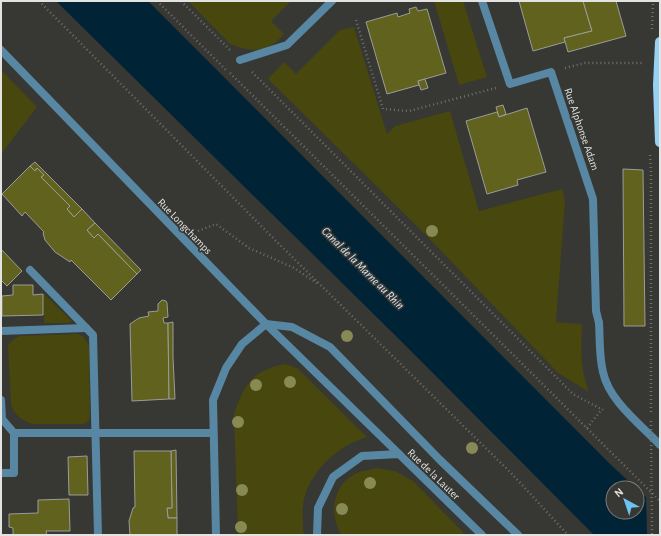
<svg xmlns="http://www.w3.org/2000/svg" width="661" height="536" font-family="'Alegreya Sans',sans-serif">
	<style>
		.green { fill: #47470e }
		.water { fill: #002335 }
		.pier { fill: #373734 }
		.building { fill: #61621e; stroke: #9c9c99 }
		.lines { fill: none; stroke-linecap: round; stroke-linejoin: round }
		.path { stroke: #6f6f6c; stroke-width: 2.5; stroke-dasharray: 1 3; stroke-linecap: butt }
		.service { stroke: #5787a2; stroke-width: 8 }
		.minor { stroke: #5787a2; stroke-width: 8 }
		.primary { stroke: #97d1f3; stroke-width: 10 }
		.path-bridge { stroke: #6f6f6c; stroke-width: 2.5; stroke-dasharray: 1 3; stroke-linecap: butt }
		.tree { fill: #888a54 }
		.labels { text-anchor: middle; stroke-width: 3.5; stroke-linejoin: round; paint-order: stroke }
		.street-label { font-size: 11px; fill: #e3e3e1; stroke: #373734 }
		.water-label { font-size: 12px; font-style: italic; fill: #d5e7f1; stroke: #373734 }
	</style>
	<rect width="100%" height="100%" fill="#373734"/>
	<g class="green">
		<path d="M188,1H291L271,21L284,34C280,38 277,43 272,45C259,53 242,50 229,43Z"/>
		<polygon points="434,1 463,1 487,77 459,85"/>
		<path d="M354,27L387,134L395,126L450,111L479,211L562,189L565,201L556,322L582,324C581,347 580,370 589,392L558,373L422,231L268,79L284,62L296,74L340,30Z"/>
		<polygon points="1,70 37,107 1,154"/>
		<polygon points="43,294 45,295 72,321 68,323 44,323"/>
		<path d="M77,334C84,336 86,339 89,346L90,418L88,421L83,424H32C21,420 15,415 11,405L8,346C11,341 14,338 20,336Z"/>
		<path d="M285,364L297,368L367,437C338,445 305,475 303,507C302,511 303,515 303,519C303,525 303,530 304,535H285L283,533L281,535H238L234,414C244,384 253,370 285,364Z"/>
		<path d="M377,468L395,471L413,481L463,532V535H341C329,513 332,486 355,474C361,470 370,470 377,468Z"/>
	</g>
	<polygon class="water" points="56,1 148,1 611,465 636,488 613,488 613,512 637,512 637,489 651,502 657,535 594,535 405,345"/>
	<polygon class="pier" points="646,495 653,501 659,535 647,535"/>
	<g class="building">
		<polygon points="519,1 583,1 592,31 564,38 565,42 533,51"/>
		<polygon points="583,1 616,1 626,36 568,52 564,38 592,31"/>
		<polygon points="416,7 418,11 427,9 446,73 418,81 419,85 387,94 366,22 397,13 398,17 410,13 409,9"/>
		<polygon points="425,79 428,88 421,90 418,81"/>
		<polygon points="503,105 506,114 499,117 496,107"/>
		<polygon points="527,108 546,172 517,180 518,185 487,194 466,121 497,112 499,117"/>
		<polygon points="35,162 82,209 74,217 67,209 70,206 41,177 44,175 37,168 35,171 30,166"/>
		<polygon points="30,166 35,171 37,168 44,175 41,177 70,206 67,209 74,217 82,209 95,223 87,230 94,238 98,234 137,274 111,300 71,260 70,262 55,252 45,240 43,233 44,232 25,212 22,216 2,194"/>
		<polygon points="623,169 643,170 645,326 624,326"/>
		<polygon points="95,223 141,270 137,274 98,234 94,238 87,230"/>
		<polygon points="1,249 22,271 7,286 1,280"/>
		<polygon points="13,285 33,285 33,295 43,294 43,315 2,316 2,296 13,295"/>
		<polygon points="162,300 166,301 167,303 168,317 163,318 164,323 168,323 169,399 132,401 130,324 139,318 149,316 148,312 158,311 158,304"/>
		<polygon points="173,322 173,357 175,399 169,399 168,323"/>
		<polygon points="176,450 177,518 168,518 167,508 172,508 171,451"/>
		<polygon points="134,451 171,451 172,508 167,508 168,518 177,518 177,535 130,535 129,521 133,508 135,507"/>
		<polygon points="87,456 88,495 69,495 68,457"/>
		<polygon points="69,499 70,531 46,531 47,535 13,535 13,528 9,527 9,514 38,513 38,500"/>
	</g>
	<g class="lines">
		<g class="path">
			<polyline points="39,1 278,243 512,474 568,535"/>
			<polyline points="157,1 226,70"/>
			<polyline points="181,1 230,50"/>
			<polyline points="356,20 383,109 409,111 496,88"/>
			<polyline points="652,29 653,1"/>
			<polyline points="565,68 585,63 643,63"/>
			<polyline points="252,72 573,394 603,410"/>
			<polyline points="230,73 660,501"/>
			<polyline points="650,155 651,171 651,414"/>
			<polyline points="198,231 216,224 249,248 294,268 317,283"/>
			<polyline points="587,428 602,409"/>
		</g>
		<g class="service">
			<polyline points="30,270 93,335 98,535"/>
			<path d="M599,323C600,339 599,356 603,372C609,401 640,424 660,445"/>
			<polyline points="1,331 86,328"/>
			<polyline points="1,473 14,473 14,433"/>
		</g>
		<g class="minor">
			<polyline points="482,1 510,84 551,72 593,199 596,311 599,323"/>
			<polyline points="1,50 266,324 399,454"/>
			<polyline points="240,60 287,45 332,1"/>
			<polyline points="266,324 292,327 330,347 440,460 518,535"/>
			<polyline points="1,400 2,419 14,433 213,433"/>
			<polyline points="216,535 213,400 226,368 242,344 266,324"/>
			<polyline points="317,535 318,508 333,477 362,456 399,454 482,535"/>
		</g>
		<polyline class="primary" points="660,42 658,85 660,142"/>
		<polyline class="path-bridge" points="651,421 652,535"/>
	</g>
	<g class="tree">
		<circle cx="432" cy="231" r="6"/>
		<circle cx="347" cy="336" r="6"/>
		<circle cx="290" cy="382" r="6"/>
		<circle cx="256" cy="385" r="6"/>
		<circle cx="238" cy="422" r="6"/>
		<circle cx="472" cy="448" r="6"/>
		<circle cx="370" cy="483" r="6"/>
		<circle cx="242" cy="490" r="6"/>
		<circle cx="342" cy="509" r="6"/>
		<circle cx="241" cy="527" r="6"/>
	</g>
	<g class="labels">
		<g class="street-label">
			<text transform="translate(582 129) rotate(71)" y="4">Rue Alphonse Adam</text>
			<text transform="translate(185 226) rotate(46)" y="4">Rue Longchamps</text>
			<text transform="translate(434 474) rotate(44)" y="4">Rue de la Lauter</text>
		</g>
		<g class="water-label">
			<text transform="translate(363 268) rotate(45)" y="4">Canal de la Marne au Rhin</text>
		</g>
	</g>
	<rect width="661" height="536" fill="none" stroke="#e3e3e1" stroke-width="4"/>
	<g transform="translate(625 500) rotate(320)"><circle r="19" fill="#373734" stroke="#7c7c79"/>
	<path d="M0-3L7 15L0 10L-7 15Z" fill="#6cc3f2"/>
	<text y="-6" font-size="11" font-weight="bold" text-anchor="middle" fill="#e3e3e1">N</text>
	</g>
</svg>
